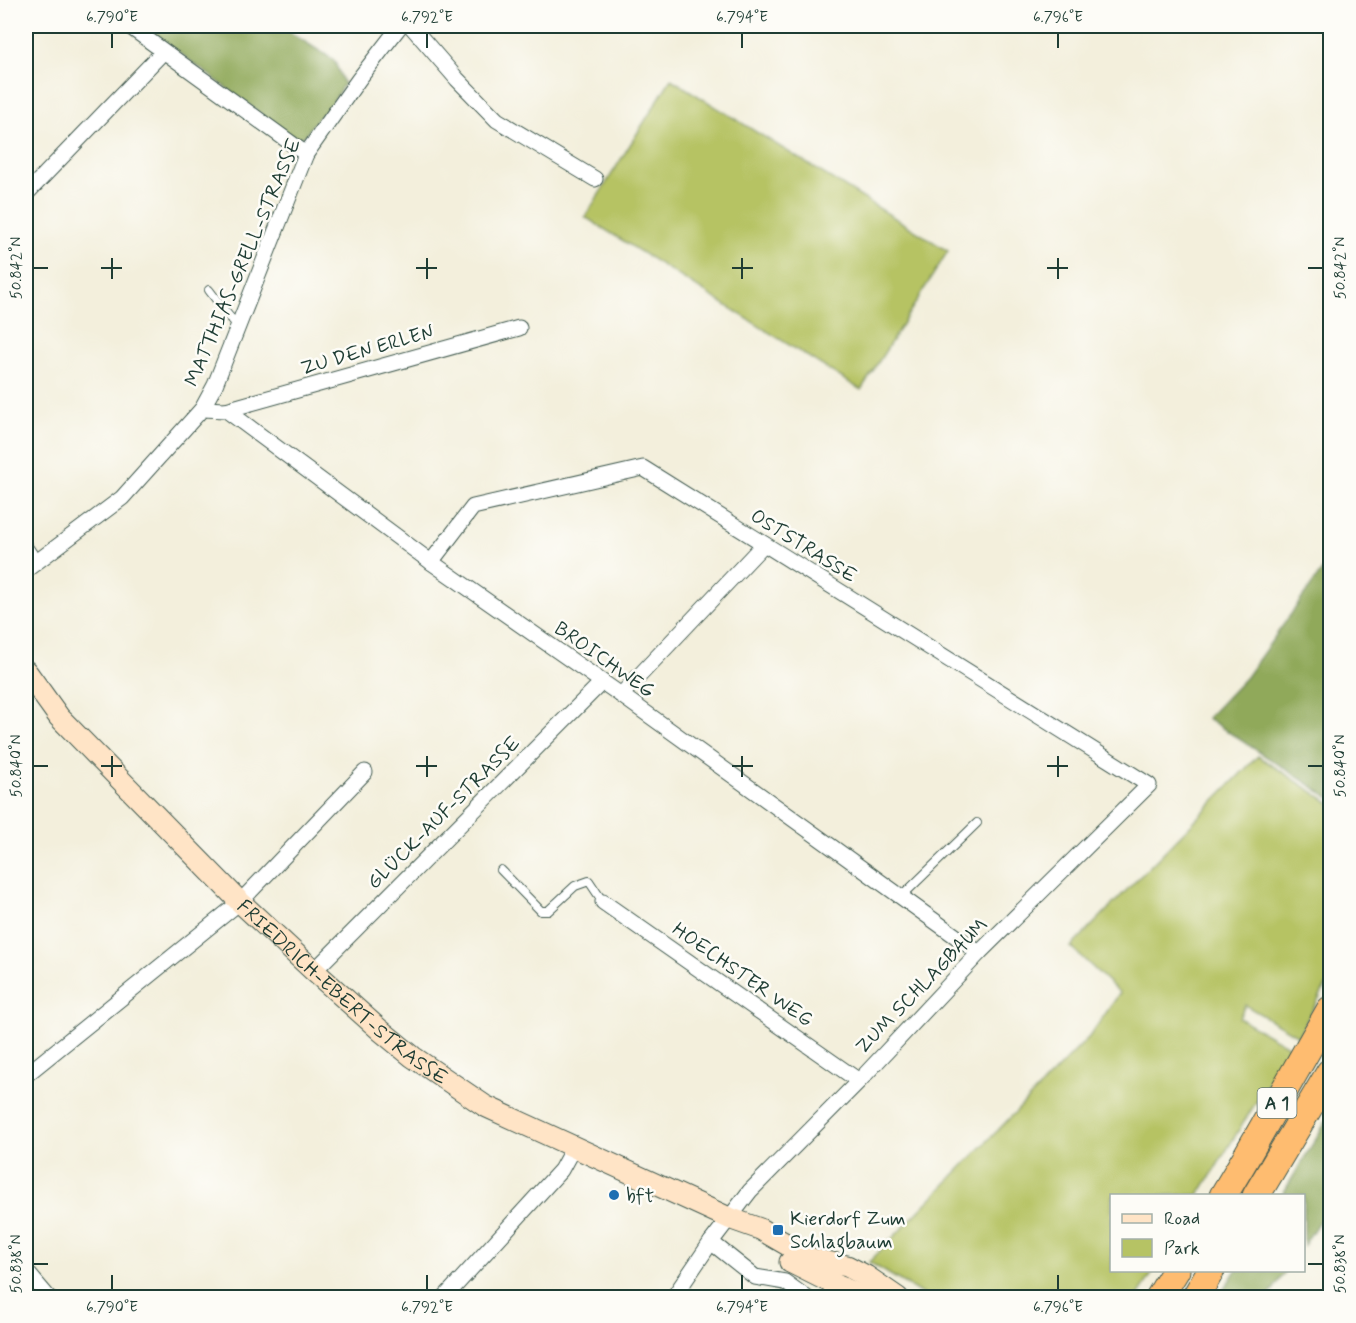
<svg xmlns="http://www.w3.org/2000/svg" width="1356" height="1323" font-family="Mynerve,sans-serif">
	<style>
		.green { fill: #b6c364; stroke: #6a804c; stroke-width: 1.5 }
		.forest { fill: #90a95a; stroke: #587347; stroke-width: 1.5 }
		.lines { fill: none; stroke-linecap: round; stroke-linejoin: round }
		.lane-casing { stroke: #3f584d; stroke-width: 10 }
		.street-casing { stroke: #3f584d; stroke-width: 17 }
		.secondary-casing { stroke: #3f584d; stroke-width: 23 }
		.highway-casing { stroke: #3f584d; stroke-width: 29 }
		.lane { stroke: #fff; stroke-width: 8 }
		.street { stroke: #fff; stroke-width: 15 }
		.secondary { stroke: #ffe4c6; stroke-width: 21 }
		.highway { stroke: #febc70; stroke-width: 27 }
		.ticks { fill: none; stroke: #1f3d34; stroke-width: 2 }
		.poi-dot { fill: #1f6fb2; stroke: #fdfcf7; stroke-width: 2 }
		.labels { text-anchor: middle; stroke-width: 5; stroke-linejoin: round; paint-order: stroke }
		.shield { fill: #fdfcf7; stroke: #62766e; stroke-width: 1.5 }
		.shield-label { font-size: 18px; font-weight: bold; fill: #1f3d34 }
		.street-label { font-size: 20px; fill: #1f3d34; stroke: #fdfcf7 }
		.poi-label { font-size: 20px; fill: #1f3d34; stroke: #fdfcf7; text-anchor: start }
		.neatline { fill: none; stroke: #1f3d34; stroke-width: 2 }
		.ticks-label { font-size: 15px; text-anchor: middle; fill: #1f3d34 }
	</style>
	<rect width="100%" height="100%" fill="#fdfcf7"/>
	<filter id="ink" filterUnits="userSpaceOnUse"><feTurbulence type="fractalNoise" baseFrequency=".0167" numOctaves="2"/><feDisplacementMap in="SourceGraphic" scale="12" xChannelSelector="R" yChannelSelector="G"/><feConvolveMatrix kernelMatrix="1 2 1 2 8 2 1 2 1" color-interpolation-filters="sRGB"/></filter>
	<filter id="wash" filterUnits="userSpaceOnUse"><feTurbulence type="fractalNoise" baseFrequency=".008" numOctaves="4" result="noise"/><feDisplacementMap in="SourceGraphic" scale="24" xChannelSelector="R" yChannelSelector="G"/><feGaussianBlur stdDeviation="1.35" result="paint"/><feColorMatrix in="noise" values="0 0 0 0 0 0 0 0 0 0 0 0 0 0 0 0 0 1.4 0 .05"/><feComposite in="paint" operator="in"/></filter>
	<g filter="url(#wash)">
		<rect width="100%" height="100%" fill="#f3efdc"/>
		<g class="green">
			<polygon points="671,79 948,251 861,390 585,217"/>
			<polygon points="1258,756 1330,803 1330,978 1298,1036 1245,1005 1239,1018 1290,1047 1199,1195 1112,1196 1112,1270 1154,1271 1137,1297 927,1297 869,1262 1089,1037 1120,993 1071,947"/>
		</g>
		<g class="forest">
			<polygon points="144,26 280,26 334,60 344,84 331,105 312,125 306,135 298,139 293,138"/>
			<polygon points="1330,554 1330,798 1207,718 1246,677 1326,565"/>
			<polygon points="1330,1115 1330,1204 1304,1245 1304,1196 1282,1195"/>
			<polygon points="1236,1270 1286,1270 1286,1271 1268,1297 1219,1297"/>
		</g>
	</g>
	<g filter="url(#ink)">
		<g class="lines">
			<defs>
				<g id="lane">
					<polyline points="209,290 228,315 238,326"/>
					<polyline points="26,543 38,561"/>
					<polyline points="501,870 541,911 548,911 575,886 589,881 603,902"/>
					<polyline points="901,897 977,823"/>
				</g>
				<g id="street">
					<polyline points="129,26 306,154"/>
					<polyline points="411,26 457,79 497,120 595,179"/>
					<polyline points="26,194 163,52"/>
					<polyline points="202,409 226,410 431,562 621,695 979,953"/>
					<polyline points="226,410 519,328"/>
					<polyline points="431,562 473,507 643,468 1149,785 979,953 859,1081 750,1191 711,1242 673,1298"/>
					<polyline points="26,570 122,498 202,409 215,385 306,154 359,79 400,26"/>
					<polyline points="621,695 764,544"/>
					<polyline points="603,902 859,1081"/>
					<polyline points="314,971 602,682"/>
					<polyline points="26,1075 240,902 365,772"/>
					<polyline points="711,1242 755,1277 785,1282 807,1298"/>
					<polyline points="26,1271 49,1298"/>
					<polyline points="444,1298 561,1170 573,1148"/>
				</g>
				<g id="secondary">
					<path id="s1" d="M26,671L59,717L240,902L314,971L380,1030L413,1057L485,1106L729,1218L760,1229L812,1259L847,1266L866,1276L898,1298"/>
					<polyline points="790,1262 838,1286 867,1298"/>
				</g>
				<g id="highway">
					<polyline points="1223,1196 1245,1159 1330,1010"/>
					<polyline points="1256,1196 1330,1072"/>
					<polyline points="1159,1298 1176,1270"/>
					<polyline points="1195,1298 1211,1270"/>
				</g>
			</defs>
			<use href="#lane" class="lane-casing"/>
			<use href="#street" class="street-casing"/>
			<use href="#secondary" class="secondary-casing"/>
			<use href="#highway" class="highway-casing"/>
			<use href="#lane" class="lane"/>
			<use href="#street" class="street"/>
			<use href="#secondary" class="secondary"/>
			<use href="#highway" class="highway"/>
		</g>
	</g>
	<path class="ticks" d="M112,33V48M427,33V48M742,33V48M1058,33V48M112,258V279M427,258V279M742,258V279M1058,258V279M33,268H48M101,268H122M416,268H437M732,268H753M1047,268H1068M1308,268H1323M112,756V777M427,756V777M742,756V777M1058,756V777M33,766H48M101,766H122M416,766H437M732,766H753M1047,766H1068M1308,766H1323M33,1264H48M1308,1264H1323M112,1275V1290M427,1275V1290M742,1275V1290M1058,1275V1290"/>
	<g class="poi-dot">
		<circle cx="614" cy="1195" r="6"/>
		<rect x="772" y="1224" width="12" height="12" rx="3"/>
	</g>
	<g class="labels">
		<rect class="shield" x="1257.5" y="1088" width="39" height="30" rx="4.5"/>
		<g class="shield-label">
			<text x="1277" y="1109">A 1</text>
		</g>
		<g class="street-label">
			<text transform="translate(242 262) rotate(-67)" y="7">MATTHIAS-GRELL-STRASSE</text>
			<text transform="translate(367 349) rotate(-16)" y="7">ZU DEN ERLEN</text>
			<text transform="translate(804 545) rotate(32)" y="7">OSTSTRASSE</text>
			<text transform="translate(605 659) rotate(35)" y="7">BROICHWEG</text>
			<text transform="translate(443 812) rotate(-45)" y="7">GLÜCK-AUF-STRASSE</text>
			<text transform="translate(743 974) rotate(35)" y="7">HOECHSTER WEG</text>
			<text transform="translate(921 985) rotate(-46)" y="7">ZUM SCHLAGBAUM</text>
			<text dy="7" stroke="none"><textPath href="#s1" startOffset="452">FRIEDRICH-EBERT-STRASSE</textPath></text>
		</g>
		<g class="poi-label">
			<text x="626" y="1202">bft</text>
			<text x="790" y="1225">Kierdorf Zum<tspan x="790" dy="23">Schlagbaum</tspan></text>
		</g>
	</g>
	<rect width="1356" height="1323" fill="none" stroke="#fdfcf7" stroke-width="66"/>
	<rect x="1110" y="1194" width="195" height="78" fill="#fdfcf7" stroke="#a4b0a9" stroke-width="1.5"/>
	<rect x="1122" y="1214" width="30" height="9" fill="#ffe4c6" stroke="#a4b0a9" stroke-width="1.5"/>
	<text x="1164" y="1224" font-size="18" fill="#1f3d34">Road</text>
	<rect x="1122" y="1239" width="30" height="18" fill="#b6c364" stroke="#a4b0a9" stroke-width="1.5"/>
	<text x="1164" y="1254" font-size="18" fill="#1f3d34">Park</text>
	<rect x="33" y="33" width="1290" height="1257" class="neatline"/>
	<g class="ticks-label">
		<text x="112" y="22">6.790°E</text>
		<text x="427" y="22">6.792°E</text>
		<text x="742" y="22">6.794°E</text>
		<text x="1058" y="22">6.796°E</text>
		<text transform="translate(16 268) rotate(-90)" y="5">50.842°N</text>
		<text transform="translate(1340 268) rotate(-90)" y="5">50.842°N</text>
		<text transform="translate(16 766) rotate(-90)" y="5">50.840°N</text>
		<text transform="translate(1340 766) rotate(-90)" y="5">50.840°N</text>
		<text transform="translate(16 1264) rotate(-90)" y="5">50.838°N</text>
		<text transform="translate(1340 1264) rotate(-90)" y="5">50.838°N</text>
		<text x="112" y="1312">6.790°E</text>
		<text x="427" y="1312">6.792°E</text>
		<text x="742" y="1312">6.794°E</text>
		<text x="1058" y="1312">6.796°E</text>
	</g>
</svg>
